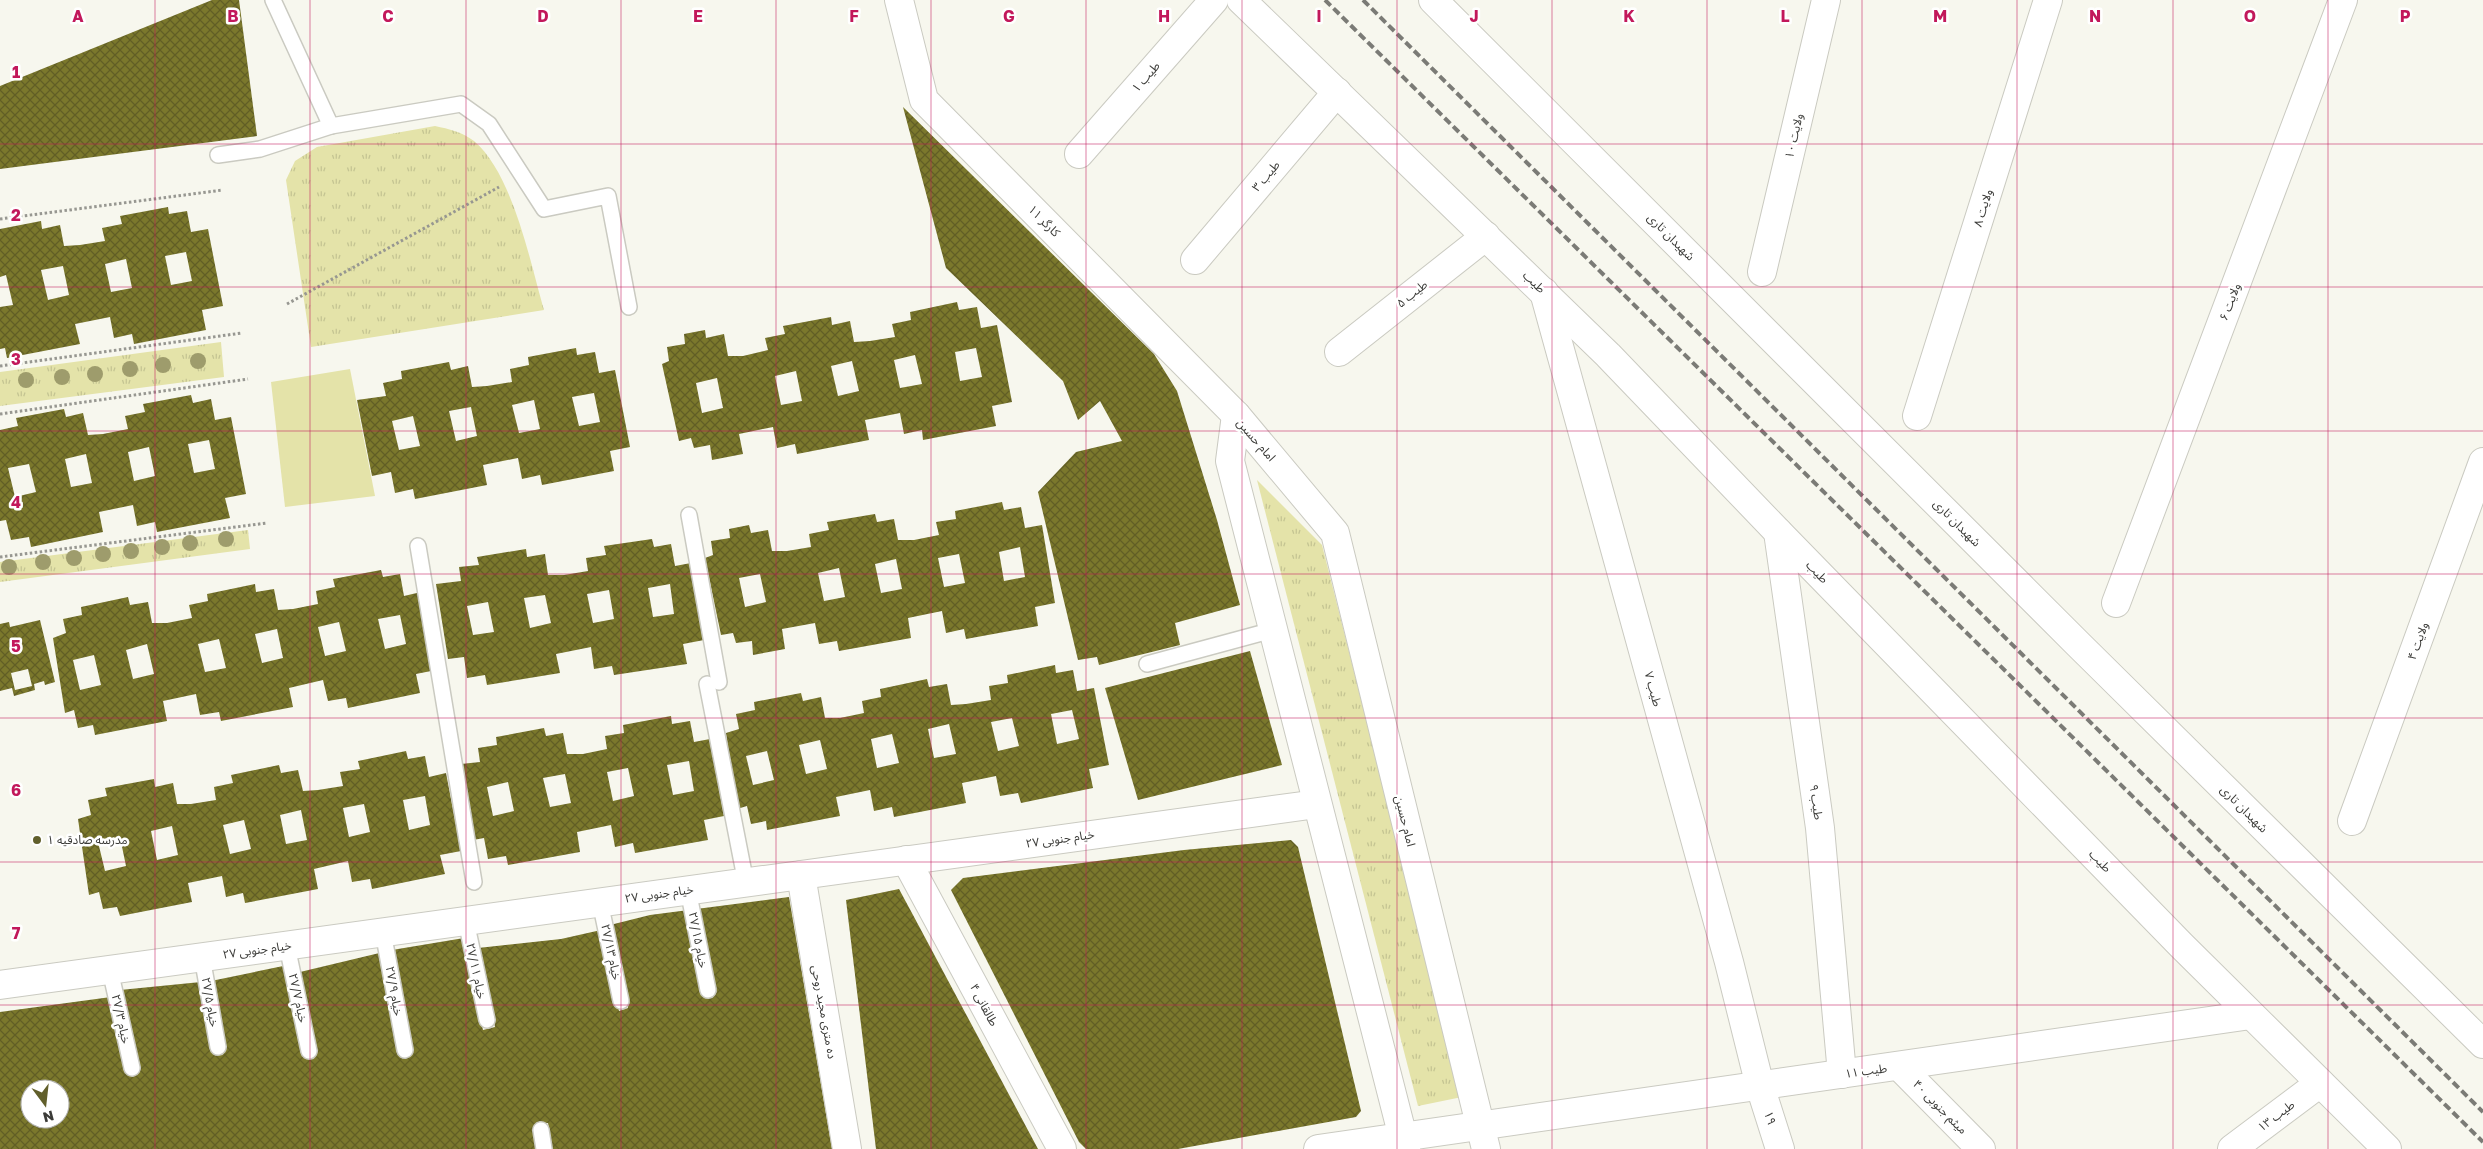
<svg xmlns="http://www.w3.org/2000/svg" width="2483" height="1149" font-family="'Golos Text','Noto Sans Arabic',sans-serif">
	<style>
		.grass { fill: url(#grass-tufts) }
		.garden { fill: #e4e3a9 }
		.building { fill: url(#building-cross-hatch); fill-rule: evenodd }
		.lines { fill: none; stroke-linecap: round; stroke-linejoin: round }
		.service-casing { stroke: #cacac1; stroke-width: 18 }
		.minor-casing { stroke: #cacac1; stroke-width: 30 }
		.tertiary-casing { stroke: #cacac1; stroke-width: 30 }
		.path { stroke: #979791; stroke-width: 3; stroke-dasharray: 2.5 2.5; stroke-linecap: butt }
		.service { stroke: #fff; stroke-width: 15 }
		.minor { stroke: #fff; stroke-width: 28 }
		.tertiary { stroke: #fff; stroke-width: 28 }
		.rail { stroke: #7b7b76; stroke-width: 4; stroke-dasharray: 8 4; stroke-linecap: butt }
		.tree { fill: #9e9c6c }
		.grid { fill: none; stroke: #c2185b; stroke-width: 1; stroke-opacity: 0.55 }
		.poi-dot { fill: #615f2b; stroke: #fff; stroke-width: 2 }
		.labels { text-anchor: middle; stroke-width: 5; stroke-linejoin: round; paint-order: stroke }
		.street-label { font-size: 12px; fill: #3b3b38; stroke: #fff }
		.poi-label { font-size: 12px; fill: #3b3b38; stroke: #fff; text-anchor: start }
		.grid-label { font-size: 16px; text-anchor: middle; font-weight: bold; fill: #c2185b; stroke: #fff; stroke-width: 5; stroke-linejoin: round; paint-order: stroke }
	</style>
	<defs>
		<pattern id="grass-tufts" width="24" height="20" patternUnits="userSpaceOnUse" patternTransform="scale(1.25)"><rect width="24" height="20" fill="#e4e3a9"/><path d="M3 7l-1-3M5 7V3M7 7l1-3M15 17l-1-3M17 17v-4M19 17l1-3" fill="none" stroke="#c4c492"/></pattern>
		<pattern id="building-cross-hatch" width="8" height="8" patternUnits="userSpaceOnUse" patternTransform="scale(1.25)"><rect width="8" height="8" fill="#7b782c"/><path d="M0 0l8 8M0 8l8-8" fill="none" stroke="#615e25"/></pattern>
	</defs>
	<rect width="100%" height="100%" fill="#f7f7ee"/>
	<g class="grass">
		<path d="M435,126C449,129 462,132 474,141C513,174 530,262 544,310L311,347L286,180L295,161L317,147Z"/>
		<polygon points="221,342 224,377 0,406 0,372"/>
		<polygon points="1257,480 1322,545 1462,1097 1418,1106"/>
		<polygon points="248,530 250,549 0,582 0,562"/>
	</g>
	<polygon class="garden" points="350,369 375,496 285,507 271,382"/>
	<g class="building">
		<polygon points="212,0 239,0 257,136 0,169 0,86"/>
		<polygon points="903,107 1154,354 1177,391 1217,520 1240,605 1175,623 1180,645 1099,665 1097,657 1078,660 1038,492 1076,452 1122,441 1100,401 1078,420 1063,381 946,268"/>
		<path d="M168,207L169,214L187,211L191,232L208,229L223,306L202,310L206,330L134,344L132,334L114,338L110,317L75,324L80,344L7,358L5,348L0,349V307L13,305L6,275L0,277V229L41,221L42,229L60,225L64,246L80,245L105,241L102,228L122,224L120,216ZM186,252L192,281L171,285L165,256ZM126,259L132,288L111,292L105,264ZM63,266L69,295L48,300L41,270Z"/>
		<path d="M957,302L959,310L977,307L981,328L997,325L1012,402L992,406L996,426L923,440L922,430L904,434L900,413L865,420L869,440L797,454L795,444L777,448L773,427L739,434L743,454L712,460L710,445L694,448L691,438L679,441L662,364L669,361L667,347L685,344L684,334L705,330L706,338L724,334L728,356H743L768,350L765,338L785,334L783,326L831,317L832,325L850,321L854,342L870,341L895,337L892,324L911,320L910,312ZM976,348L982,377L960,381L955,352ZM915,355L922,384L900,388L894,360ZM852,361L859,391L838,396L831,366ZM796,371L802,401L781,405L775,376ZM717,378L723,408L702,413L696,383Z"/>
		<path d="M576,348L577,355L595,352L599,373L615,370L630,447L610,451L614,471L542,485L540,475L522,479L518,458L483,465L487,485L415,499L413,489L395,493L391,472L372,476L357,400L386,396L383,383L402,379L401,371L449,362L451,370L468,366L472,387L487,386L512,382L510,369L529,365L528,357ZM594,393L600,422L579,426L572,397ZM534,400L540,429L519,433L512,405ZM471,407L477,436L456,441L449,411ZM413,416L420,446L399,450L392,421Z"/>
		<path d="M191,395L193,403L211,399L215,420L231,417L246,494L225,498L230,518L157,532L155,522L137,526L133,505L99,512L103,532L31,547L29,537L11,540L6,520L0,521V430L18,426L16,418L64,409L66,417L83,413L88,435L103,434L128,429L125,416L145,412L143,404ZM209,440L215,469L194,473L188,444ZM149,447L155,476L134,481L128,452ZM86,454L92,483L71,487L65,459ZM29,464L36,492L15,497L8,468Z"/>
		<path d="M1002,502L1004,510L1021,507L1025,528L1042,525L1055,603L1035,607L1038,626L966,639L964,629L946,633L942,611L908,618L911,638L839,651L837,641L819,644L815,623L782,629L785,649L753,655L752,641L736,643L733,633L721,635L705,558L713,555L711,541L730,538L729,529L749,525L751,533L768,530L772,551H787L811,547L809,534L829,530L827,522L875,514L877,522L894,519L898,540H914L939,535L936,522L956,519L955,511ZM1020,547L1025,577L1004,581L999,552ZM959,554L965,583L944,587L938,558ZM896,559L902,589L881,593L875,564ZM839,568L845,597L824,601L818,573ZM760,574L766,602L745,607L739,578Z"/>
		<path d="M652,539L654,547L671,544L675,566L691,563L704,640L683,644L687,664L614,675L612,666L594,669L591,647L556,654L560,673L487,685L485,675L467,678L464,657L448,659L436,584L461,581L459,567L479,565L477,557L526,549L527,557L545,554L548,575H564L588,571L586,558L606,555L604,546ZM670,584L674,614L653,617L648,588ZM609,590L614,619L593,623L587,594ZM545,595L551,623L530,628L524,598ZM488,602L494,632L473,635L467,606Z"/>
		<path d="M381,570L383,577L400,574L404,596L421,592L436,670L416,674L420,693L348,708L346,698L328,701L323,680L289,688L293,707L221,721L219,712L200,715L196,694L163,701L167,721L95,735L93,725L78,728L74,710L65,713L53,638L66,633L63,619L82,615L81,607L128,597L130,605L148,602L152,623H167L192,618L189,605L208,601L207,594L255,584L256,592L274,589L278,610L293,609L318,604L316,591L335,587L333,579ZM400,615L406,644L385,649L378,619ZM339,622L346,651L325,656L318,627ZM277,629L283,658L262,663L255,634ZM219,639L226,668L205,672L198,644ZM147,644L154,674L133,679L126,650ZM94,655L101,685L80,690L73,660Z"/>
		<path d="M40,620L55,682L45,685L44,681L34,684L35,690L14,696L12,688L0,691V624L9,622L10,627ZM28,669L32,686L15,690L11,673Z"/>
		<polygon points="1250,651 1282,765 1138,800 1105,688"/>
		<path d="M1055,665L1056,673L1073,670L1077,691L1094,688L1109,765L1089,769L1093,788L1021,803L1018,793L1000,796L996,776L962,783L966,803L894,817L892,807L874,811L870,790L836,797L840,816L767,830L766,821L751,824L747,806L737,809L726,733L739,729L736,714L755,710L754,702L801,693L803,701L821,697L825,718H840L864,713L862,701L881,697L880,689L927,679L929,687L947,684L951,705L966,704L991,700L989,686L1008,683L1007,675ZM1072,710L1079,739L1057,744L1051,714ZM1012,718L1019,746L998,751L991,722ZM949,724L956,754L934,758L928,729ZM892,734L899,763L877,768L871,739ZM820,740L827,769L806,774L799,745ZM767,751L774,780L753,785L746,756Z"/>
		<path d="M671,716L672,724L690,721L694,742L710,739L724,816L704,820L708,840L635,853L633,843L615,847L611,825L577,832L580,852L508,865L506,856L488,859L484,838L473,840L461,764L480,762L478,748L497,745L496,737L544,728L546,736L563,733L567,754H583L607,749L605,736L624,733L623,725ZM689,761L694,791L673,795L667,765ZM628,768L634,796L613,801L607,772ZM565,774L571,803L550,807L543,778ZM508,782L514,811L493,816L487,787Z"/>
		<path d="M406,751L408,759L425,756L429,777L446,773L461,851L440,855L445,874L372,889L370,879L352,882L348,861L314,869L318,889L245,903L243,893L226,897L222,876L188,883L192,902L120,916L117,907L103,909L99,892L89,895L78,819L91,815L88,800L107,796L105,788L154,779L155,787L173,783L177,804H191L216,800L214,787L233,783L231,775L279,765L281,773L298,770L303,791L318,790L343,786L340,772L360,769L358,761ZM425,796L430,825L409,830L403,800ZM364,804L370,832L349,837L343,808ZM301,810L307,840L286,844L280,815ZM244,820L251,849L230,854L223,825ZM172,826L178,855L157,860L151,831ZM120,837L126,866L105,871L98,842Z"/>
		<polygon points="1291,840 1298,847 1361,1111 1356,1117 1178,1149 1086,1149 1079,1142 951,890 963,878 1184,850"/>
		<polygon points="899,889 913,915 1038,1149 876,1149 846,900"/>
		<path d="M789,897L832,1149H552L548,1123L534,1125L539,1149H0V1012L111,997L120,990L211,981L288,965L314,1052L300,972L392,950L464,938L483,1030L495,1027L478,948L561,939L601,930L619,1011L628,1008L610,925L650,915ZM30,1089H60V1119H30Z"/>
	</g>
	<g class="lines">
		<defs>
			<g id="service">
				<polyline points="273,0 331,126"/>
				<polyline points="218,155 260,149 331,126 461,104 489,124 544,209 608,196 629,307"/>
				<polyline points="689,515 719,682"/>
				<polyline points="418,546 474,882"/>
				<polyline points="1147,664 1273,630"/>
				<polyline points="707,684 746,883"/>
				<polyline points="688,890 708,990"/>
				<polyline points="600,902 621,1001"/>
				<polyline points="466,921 487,1020"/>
				<polyline points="383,932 405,1050"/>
				<polyline points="287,946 309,1051"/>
				<polyline points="202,957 218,1047"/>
				<polyline points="110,970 132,1068"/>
				<polyline points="541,1130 544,1149"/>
			</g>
			<g id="minor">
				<polyline points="899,0 924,100 1236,415 1335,533 1486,1149"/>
				<polyline points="1079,154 1214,0"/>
				<polyline points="1195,260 1337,92"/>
				<polyline points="1762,272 1826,0"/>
				<polyline points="1544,292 1729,962 1760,1086 1780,1149"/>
				<polyline points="1339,352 1486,236"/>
				<polyline points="1236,415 1230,461 1406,1149"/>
				<polyline points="1917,416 2048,0"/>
				<polyline points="1778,532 1820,828 1842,1074"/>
				<polyline points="2116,603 2343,0"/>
				<polyline points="2352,821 2483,462"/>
				<polyline points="906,860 1062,1149"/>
				<polyline points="801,875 847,1149"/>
				<polyline points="0,985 1317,804"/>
				<polyline points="1899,1066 1981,1149"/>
				<polyline points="1318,1149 2251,1015"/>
				<polyline points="2232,1149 2320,1083"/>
			</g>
			<g id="tertiary">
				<polyline points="1241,0 1608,355 1778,532 2181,945 2387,1149"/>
				<polyline points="1433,0 2079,645 2483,1044"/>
			</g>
		</defs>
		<use href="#service" class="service-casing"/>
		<use href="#minor" class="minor-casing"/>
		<use href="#tertiary" class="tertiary-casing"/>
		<g class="path">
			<polyline points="0,219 223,190"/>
			<polyline points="287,304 499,187"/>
			<polyline points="0,366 242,333"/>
			<polyline points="0,414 248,379"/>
			<polyline points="0,557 267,523"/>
		</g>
		<use href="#service" class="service"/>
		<use href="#minor" class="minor"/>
		<use href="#tertiary" class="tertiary"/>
		<g class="rail">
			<polyline points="1325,0 2483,1142"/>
			<polyline points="1363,0 2483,1112"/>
		</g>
	</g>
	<g class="tree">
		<circle cx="198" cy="361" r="8"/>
		<circle cx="163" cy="365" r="8"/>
		<circle cx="130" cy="369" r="8"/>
		<circle cx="95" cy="374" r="8"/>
		<circle cx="62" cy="377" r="8"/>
		<circle cx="26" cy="380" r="8"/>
		<circle cx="226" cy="539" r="8"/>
		<circle cx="190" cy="543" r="8"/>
		<circle cx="162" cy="547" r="8"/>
		<circle cx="131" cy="551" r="8"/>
		<circle cx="103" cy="554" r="8"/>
		<circle cx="74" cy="558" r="8"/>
		<circle cx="43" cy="562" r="8"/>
		<circle cx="9" cy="567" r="8"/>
	</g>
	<path class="grid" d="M155,0V1149M310,0V1149M466,0V1149M621,0V1149M776,0V1149M931,0V1149M1086,0V1149M1242,0V1149M1397,0V1149M1552,0V1149M1707,0V1149M1862,0V1149M2017,0V1149M2173,0V1149M2328,0V1149M0,144H2483M0,287H2483M0,431H2483M0,574H2483M0,718H2483M0,862H2483M0,1005H2483"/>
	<circle class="poi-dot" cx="37" cy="840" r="5"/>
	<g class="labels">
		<g class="street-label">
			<text transform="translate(1146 77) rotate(-49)" y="4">طیب ۱</text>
			<text transform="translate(1794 136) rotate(-77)" y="4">ولایت ۱۰</text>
			<text transform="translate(1266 176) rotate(-50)" y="4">طیب ۳</text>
			<text transform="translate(1983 208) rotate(-73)" y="4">ولایت ۸</text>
			<text transform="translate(1044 221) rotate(45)" y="4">کارگر ۱۱</text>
			<text transform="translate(1671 237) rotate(45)" y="4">شهیدان تاری</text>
			<text transform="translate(1534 282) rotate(44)" y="4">طیب</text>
			<text transform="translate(1412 294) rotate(-39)" y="4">طیب ۵</text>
			<text transform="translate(2230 302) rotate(-69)" y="4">ولایت ۶</text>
			<text transform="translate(1256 440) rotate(49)" y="4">امام حسین</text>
			<text transform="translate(1957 523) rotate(45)" y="4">شهیدان تاری</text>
			<text transform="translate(1817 572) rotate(46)" y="4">طیب</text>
			<text transform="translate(2418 641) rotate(-70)" y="4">ولایت ۴</text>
			<text transform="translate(1653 689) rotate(75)" y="4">طیب ۷</text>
			<text transform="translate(1816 802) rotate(82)" y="4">طیب ۹</text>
			<text transform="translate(2244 809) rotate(45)" y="4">شهیدان تاری</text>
			<text transform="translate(1405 821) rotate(76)" y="4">امام حسین</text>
			<text transform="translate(1060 839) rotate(-8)" y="4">خیام جنوبی ۲۷</text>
			<text transform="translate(2100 861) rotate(46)" y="4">طیب</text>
			<text transform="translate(659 894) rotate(-8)" y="4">خیام جنوبی ۲۷</text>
			<text transform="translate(698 940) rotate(79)" y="4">خیام ۲۷/۱۵</text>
			<text transform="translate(257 950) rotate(-8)" y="4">خیام جنوبی ۲۷</text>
			<text transform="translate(611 952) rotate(78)" y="4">خیام ۲۷/۱۳</text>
			<text transform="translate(476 971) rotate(78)" y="4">خیام ۲۷/۱۱</text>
			<text transform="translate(394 991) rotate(80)" y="4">خیام ۲۷/۹</text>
			<text transform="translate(298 998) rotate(78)" y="4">خیام ۲۷/۷</text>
			<text transform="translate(210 1002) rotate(80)" y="4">خیام ۲۷/۵</text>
			<text transform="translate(984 1005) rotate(62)" y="4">طالقانی ۴</text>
			<text transform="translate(824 1012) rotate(80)" y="4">ده متری مجید روحی</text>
			<text transform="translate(121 1019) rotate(78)" y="4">خیام ۲۷/۳</text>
			<text transform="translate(1866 1071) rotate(-8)" y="4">طیب ۱۱</text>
			<text transform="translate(1940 1107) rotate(45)" y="4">میثم جنوبی ۴۰</text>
			<text transform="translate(2276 1116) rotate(-37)" y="4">طیب ۱۳</text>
			<text transform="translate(1770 1118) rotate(72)" y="4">۱۹</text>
		</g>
		<g class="poi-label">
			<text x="47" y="844">مدرسه صادقیه ۱</text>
		</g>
	</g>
	<g class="grid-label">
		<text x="78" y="22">A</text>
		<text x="233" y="22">B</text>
		<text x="388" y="22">C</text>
		<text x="543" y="22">D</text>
		<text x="698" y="22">E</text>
		<text x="854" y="22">F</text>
		<text x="1009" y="22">G</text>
		<text x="1164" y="22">H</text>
		<text x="1319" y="22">I</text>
		<text x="1474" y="22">J</text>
		<text x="1629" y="22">K</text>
		<text x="1785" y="22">L</text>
		<text x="1940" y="22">M</text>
		<text x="2095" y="22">N</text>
		<text x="2250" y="22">O</text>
		<text x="2405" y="22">P</text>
		<text x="16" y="78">1</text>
		<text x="16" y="221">2</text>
		<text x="16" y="365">3</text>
		<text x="16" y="508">4</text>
		<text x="16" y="652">5</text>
		<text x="16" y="796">6</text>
		<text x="16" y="939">7</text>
	</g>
	<g transform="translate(45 1104) rotate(165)"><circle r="24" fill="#ffffff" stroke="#b1b1af"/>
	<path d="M0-4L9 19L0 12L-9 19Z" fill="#615f2b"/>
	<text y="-8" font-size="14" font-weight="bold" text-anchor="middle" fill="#3b3b38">N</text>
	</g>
</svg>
